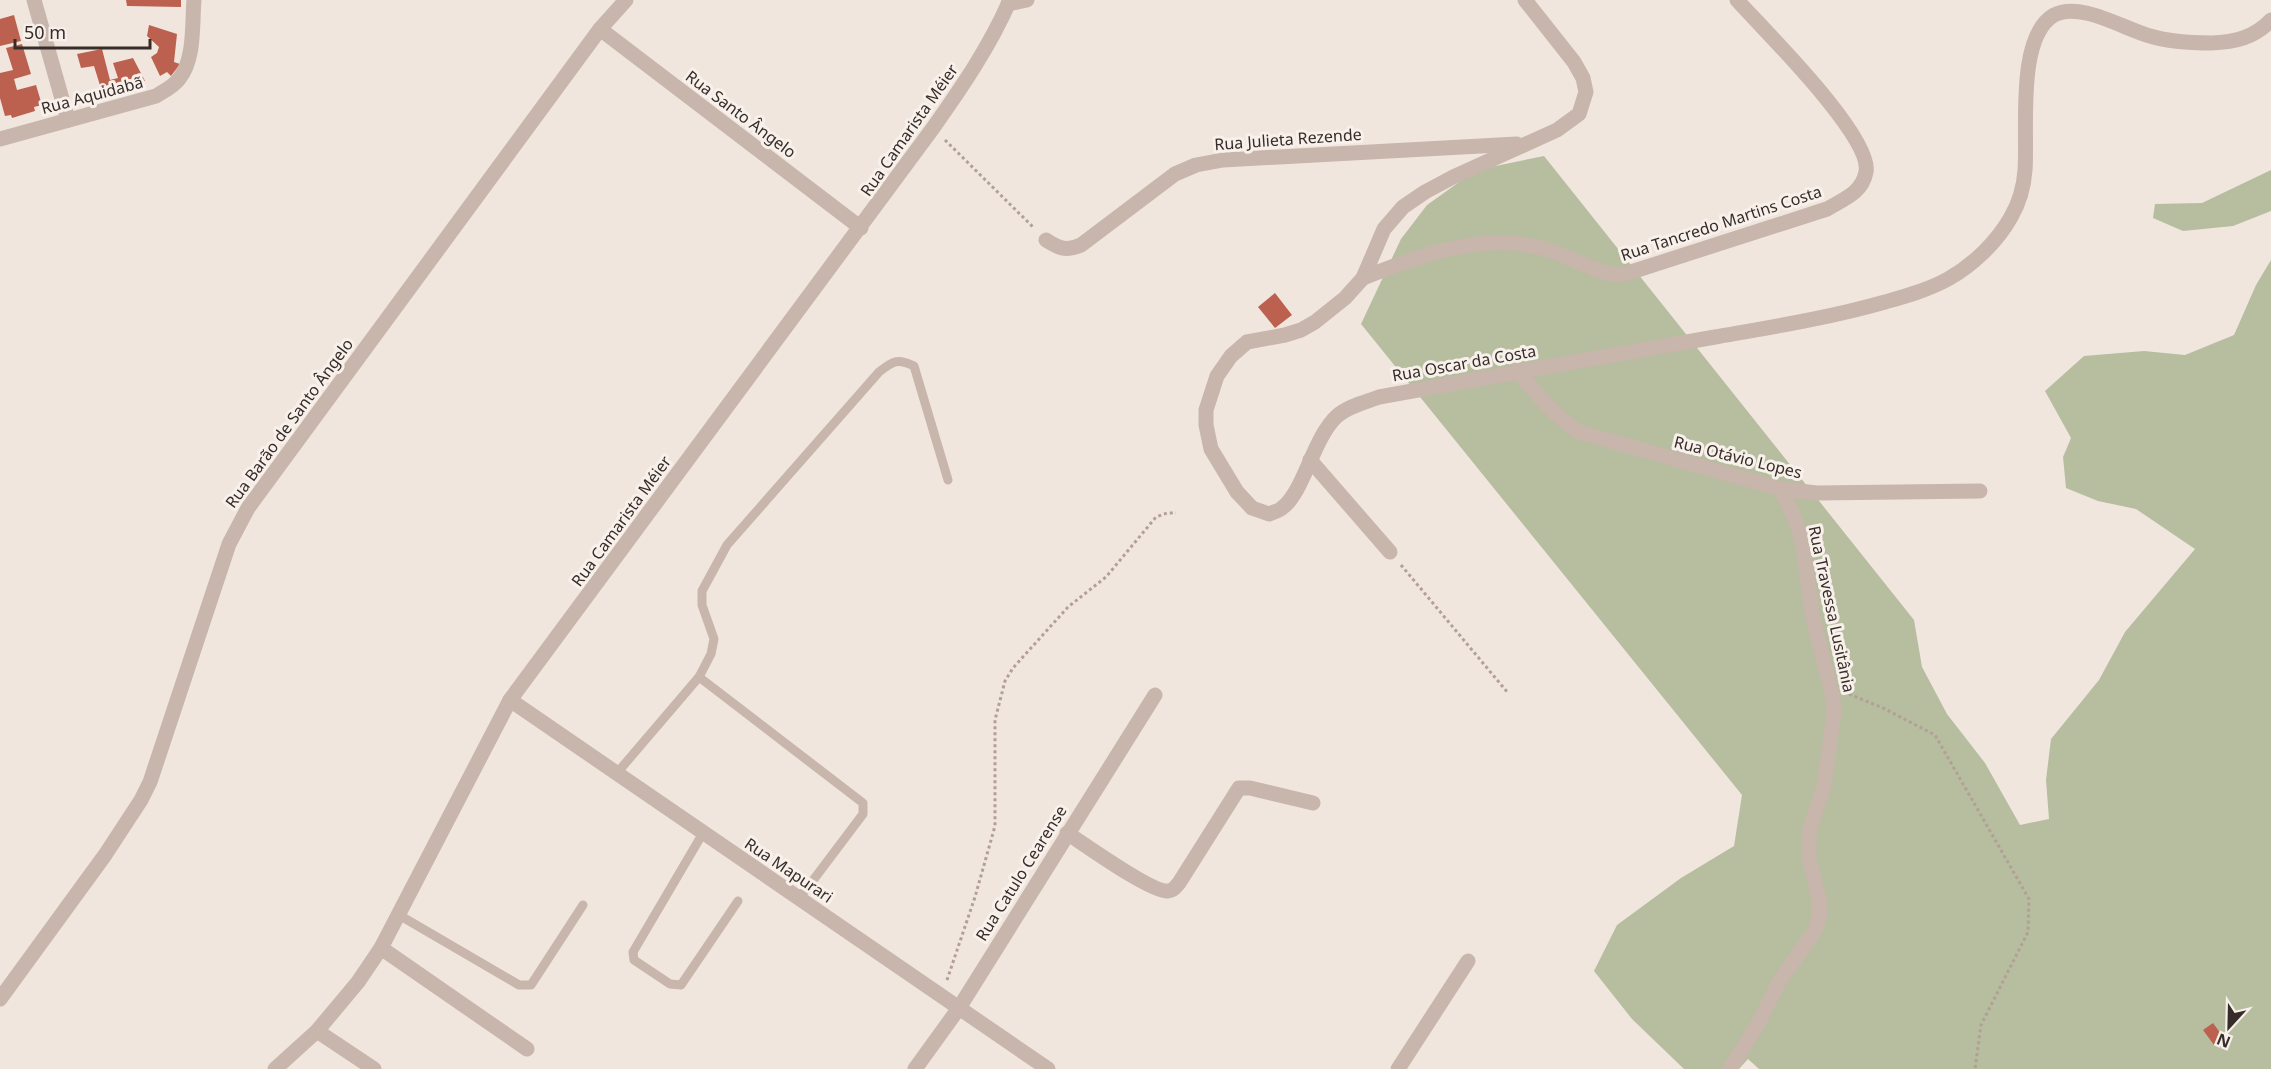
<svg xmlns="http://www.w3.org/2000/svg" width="2271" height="1069" font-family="'Noto Sans',sans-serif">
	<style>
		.green { fill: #b6be9f }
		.building { fill: #bc6150 }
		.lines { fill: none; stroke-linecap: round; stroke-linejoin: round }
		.path { stroke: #b39f95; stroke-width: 3; stroke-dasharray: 3 3; stroke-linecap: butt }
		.service { stroke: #c8b5ab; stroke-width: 9 }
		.minor { stroke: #c8b5ab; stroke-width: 15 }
		.labels { text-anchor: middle; stroke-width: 6; stroke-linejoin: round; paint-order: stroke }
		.street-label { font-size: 16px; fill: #362c29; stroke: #f8f0ea }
	</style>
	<rect width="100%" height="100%" fill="#f0e6de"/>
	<g class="green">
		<polygon points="1544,156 1914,620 1922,667 1947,714 1985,763 2020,825 2049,819 2046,780 2051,739 2099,680 2125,632 2195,549 2136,509 2098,501 2066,488 2063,457 2071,438 2045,391 2084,356 2144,351 2185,355 2234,335 2256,285 2271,260 2271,1069 1759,1069 1748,1059 1739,1069 1684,1069 1632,1019 1594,971 1617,925 1681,878 1734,846 1742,795 1361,324 1401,239 1427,205 1476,170"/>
		<polygon points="2271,170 2271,211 2233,226 2183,231 2153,218 2155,204 2202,203"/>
	</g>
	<g class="building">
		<polygon points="126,0 181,0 181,7 127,6"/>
		<polygon points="14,15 21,41 0,46 0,19"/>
		<polygon points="149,25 177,34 174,62 180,64 171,76 167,72 160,76 151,57 157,53 159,47 147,36"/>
		<polygon points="22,44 31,74 14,79 17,90 36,85 42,105 34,107 35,111 12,118 11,115 5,116 0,98 0,73 13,70 6,48"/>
		<polygon points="102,49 110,80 118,78 113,63 133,58 145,81 122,87 124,94 115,96 114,92 103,95 94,66 81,68 77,54"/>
		<polygon points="1275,293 1292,315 1275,328 1258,307"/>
		<polygon points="2213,1023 2224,1038 2214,1045 2203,1030"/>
	</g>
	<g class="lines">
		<g class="path">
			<polyline points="945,140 1034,228"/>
			<polyline points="1401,565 1508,693"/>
			<polyline points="1849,694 1883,708 1935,735 2029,899 2028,932 1981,1025 1975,1069"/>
			<polyline points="947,980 975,897 995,826 995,720 1005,681 1013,668 1068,607 1106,577 1156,517 1167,513 1176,513"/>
		</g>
		<g class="service">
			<polyline points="699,677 863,803 863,814 805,891 797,897"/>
			<path d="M617,773L699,677L711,654L714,639L702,605V591L727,545L879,372C893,361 897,358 914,366L948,480"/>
			<polyline points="703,833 633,952 634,960 670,984 681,985 738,901"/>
			<polyline points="399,915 519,985 531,985 583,905"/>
		</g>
		<g class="minor">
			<polyline points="34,0 68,120"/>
			<path d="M1525,0L1574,62L1583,78L1586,92L1579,114L1557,130L1453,177L1425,192L1403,207L1384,229L1363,278L1345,298L1315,322L1301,330L1285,335L1247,342L1231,356L1217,376L1206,410V425L1211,449L1237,492L1252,508L1269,514C1273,512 1279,511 1282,508C1304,492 1313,438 1337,416C1348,406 1366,402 1379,397C1491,376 1603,357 1715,337C1772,327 1829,318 1885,302C1906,296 1928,290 1948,279C1973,265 1997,242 2011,217C2019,203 2024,186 2025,170C2028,132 2016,37 2054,15C2080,1 2124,29 2150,36C2170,42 2190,43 2211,43C2235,42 2254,38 2271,20"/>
			<polyline points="1008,4 1027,0"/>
			<polyline points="600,29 861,228"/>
			<path d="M0,139L156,96C164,91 173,87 179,79C195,60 192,24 194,0"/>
			<path d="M1046,240C1060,249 1066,251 1081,245L1175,174L1196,165L1223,160L1517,144"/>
			<path d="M1363,278C1415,257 1480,233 1537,247C1561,252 1583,266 1606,273L1618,275L1628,273L1827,209C1844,199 1862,193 1866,172C1873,137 1763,29 1737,0"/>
			<path d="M1517,371C1537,394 1554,416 1579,432L1781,489L1817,493L1980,491"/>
			<polyline points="1310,460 1390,552"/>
			<polyline points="510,700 1048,1069"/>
			<path d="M1067,833C1084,844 1152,893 1168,891C1174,891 1176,886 1179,883L1239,788H1250L1313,803"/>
			<polyline points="381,948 527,1049"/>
			<polyline points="0,999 105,855 141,800 150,782 229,544 248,508 600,29 626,0"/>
			<polyline points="317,1031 374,1069"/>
			<path d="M275,1069L317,1031L358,982L381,948L510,700L933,128C962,87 990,46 1010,0"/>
			<polyline points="915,1069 959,1008 1155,695"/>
			<polyline points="1398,1069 1468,961"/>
			<polyline points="1730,1069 1759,1022 1780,980 1814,932 1819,919 1820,904 1809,857 1809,843 1810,829 1824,786 1834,714 1833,698 1813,618 1802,542 1795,519 1781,489"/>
		</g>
	</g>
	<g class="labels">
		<g class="street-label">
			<text transform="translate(92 95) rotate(-15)" y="6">Rua Aquidabã</text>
			<text transform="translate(741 114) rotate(37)" y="6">Rua Santo Ângelo</text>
			<text transform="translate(909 130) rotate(-55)" y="6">Rua Camarista Méier</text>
			<text transform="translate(1288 139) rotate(-4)" y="6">Rua Julieta Rezende</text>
			<text transform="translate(1721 223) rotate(-18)" y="6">Rua Tancredo Martins Costa</text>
			<text transform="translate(1464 363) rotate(-10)" y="6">Rua Oscar da Costa</text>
			<text transform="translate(289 423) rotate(-54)" y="6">Rua Barão de Santo Ângelo</text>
			<text transform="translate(1738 457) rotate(14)" y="6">Rua Otávio Lopes</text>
			<text transform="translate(621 521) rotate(-54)" y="6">Rua Camarista Méier</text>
			<text transform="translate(1832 609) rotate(78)" y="6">Rua Travessa Lusitânia</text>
			<text transform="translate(789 870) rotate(34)" y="6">Rua Mapurari</text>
			<text transform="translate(1021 873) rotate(-58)" y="6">Rua Catulo Cearense</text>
		</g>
	</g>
	<g transform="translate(2229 1027) rotate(202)" stroke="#f8f0ea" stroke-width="4.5" paint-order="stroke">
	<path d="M0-4.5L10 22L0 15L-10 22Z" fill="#362c29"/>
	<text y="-9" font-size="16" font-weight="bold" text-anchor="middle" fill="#362c29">N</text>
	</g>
	<path d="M15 39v9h135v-9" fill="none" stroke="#362c29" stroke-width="3"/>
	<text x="24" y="39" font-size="18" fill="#362c29" stroke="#f8f0ea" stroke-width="4.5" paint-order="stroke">50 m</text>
</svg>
